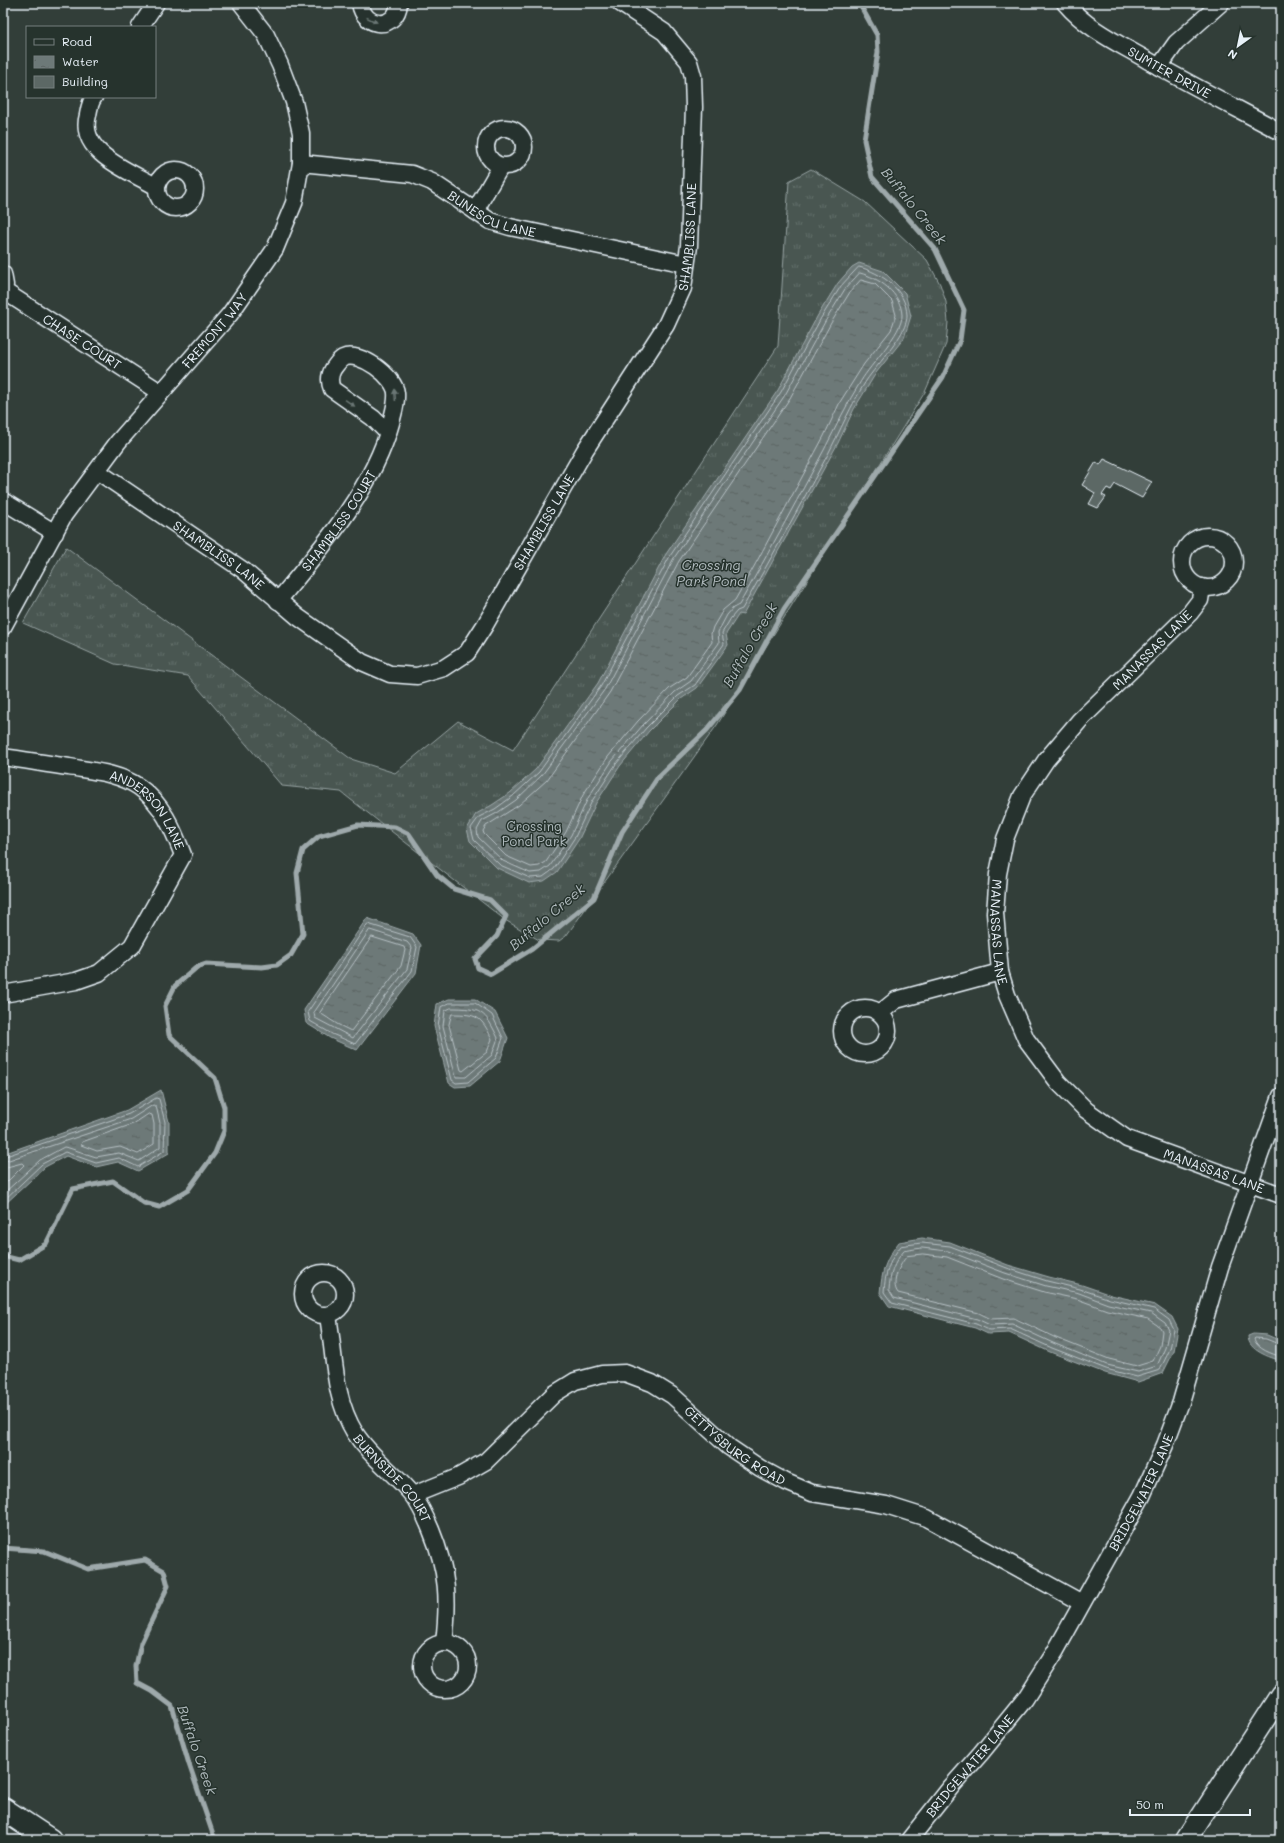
<svg xmlns="http://www.w3.org/2000/svg" width="1284" height="1843" font-family="Mali,sans-serif">
	<style>
		.grass { fill: url(#grass-tufts); stroke: #98a4a4 }
		.water { fill: url(#water-ripples); stroke: #9ea9ab }
		.lines { fill: none; stroke-linecap: round; stroke-linejoin: round }
		.shore { stroke: #b7c1c5; stroke-width: 1 }
		.stream { stroke: #9ea9ab; stroke-width: 5 }
		.building { fill: #5c6865; stroke: #e8f1f8 }
		.minor-casing { stroke: #e8f1f8; stroke-width: 19 }
		.tertiary-casing { stroke: #e8f1f8; stroke-width: 23 }
		.primary-casing { stroke: #e8f1f8; stroke-width: 25 }
		.minor { stroke: #26332d; stroke-width: 16 }
		.tertiary { stroke: #26332d; stroke-width: 20 }
		.primary { stroke: #26332d; stroke-width: 22 }
		.oneway { fill: #6a7674 }
		.labels { text-anchor: middle; stroke-width: 3; stroke-linejoin: round; paint-order: stroke }
		.street-label { font-size: 13px; fill: #e8f1f8; stroke: #26332d }
		.park-label { font-size: 13px; fill: #b0bbbe; stroke: #26332d }
		.water-label { font-size: 14px; font-style: italic; fill: #b1bbbe; stroke: #26332d }
	</style>
	<defs>
		<pattern id="grass-tufts" width="24" height="20" patternUnits="userSpaceOnUse"><rect width="24" height="20" fill="#495651"/><path d="M3 7l-1-3M5 7V3M7 7l1-3M15 17l-1-3M17 17v-4M19 17l1-3" fill="none" stroke="#636f6b"/></pattern>
		<pattern id="water-ripples" width="26" height="14" patternUnits="userSpaceOnUse"><rect width="26" height="14" fill="#6d7978"/><path d="M2 4q2-2 4 0t4 0M15 11q2-2 4 0t4 0" fill="none" stroke="#5b6363"/></pattern>
	</defs>
	<rect width="100%" height="100%" fill="#323e39"/>
	<filter id="ink" filterUnits="userSpaceOnUse"><feTurbulence type="fractalNoise" baseFrequency=".025" numOctaves="2"/><feDisplacementMap in="SourceGraphic" scale="8" xChannelSelector="R" yChannelSelector="G"/><feConvolveMatrix kernelMatrix="1 2 1 2 8 2 1 2 1" color-interpolation-filters="sRGB"/></filter>
	<g filter="url(#ink)">
		<polygon class="grass" points="811,169 865,202 927,260 940,284 946,302 948,322 946,344 925,392 717,725 566,936 559,941 539,940 505,920 341,792 282,786 188,676 115,664 23,623 66,547 351,759 395,773 458,721 513,750 778,346 789,181"/>
		<g class="water">
			<polygon points="859,263 883,271 905,293 911,316 904,338 876,373 854,409 838,443 743,615 739,614 726,634 728,645 697,688 681,699 649,731 620,766 596,803 579,839 557,872 544,881 529,883 497,868 470,841 467,829 476,814 492,805 510,793 536,769 598,683 666,554 778,390 818,315 838,283 852,267"/>
			<polygon points="367,918 413,934 421,945 416,973 357,1050 330,1038 306,1023 304,1010"/>
			<polygon points="449,999 475,999 495,1012 508,1038 500,1061 470,1086 455,1087 449,1083 434,1026 437,1004"/>
			<polygon points="161,1090 169,1122 169,1153 138,1171 118,1162 96,1167 66,1156 45,1167 3,1206 3,1154 127,1110"/>
			<path d="M922,1238L950,1242L1008,1265L1049,1277L1082,1285L1111,1295L1155,1305L1172,1317L1178,1329L1174,1351L1163,1373L1138,1382L1105,1373L1050,1352L1009,1333L988,1334L975,1328L889,1306L880,1293C882,1271 885,1260 899,1242Z"/>
			<path d="M1253,1334L1267,1335L1281,1341V1361C1270,1357 1248,1351 1248,1336Z"/>
		</g>
		<g class="lines">
			<g class="shore">
				<path d="M859,267C882,273 906,290 907,315C908,334 877,364 866,381C851,405 840,431 827,456C799,507 771,559 742,609L737,611L731,618L722,633L724,644L695,685L678,696L646,728L616,764L592,801L575,837L554,869L543,877L530,878L500,865L474,840L471,828L479,817L495,809L513,796L539,772L601,686L670,556L781,392L821,318L841,286Z"/>
				<path d="M860,273C879,278 901,293 902,315C903,332 870,365 861,381C847,403 836,427 824,450C796,502 768,554 739,605L733,608L727,615L718,632L719,643L691,681L675,692L643,725L612,761L588,798L571,835L550,866L541,872L530,873L503,861L478,837L477,830L482,821L497,813L516,800L542,775L605,689L674,558L785,395L826,320L845,289Z"/>
				<polygon points="861,280 875,284 892,301 896,315 891,330 864,364 840,402 824,436 756,563 735,600 723,610 713,627 711,634 712,642 687,677 670,688 638,721 608,757 583,795 566,832 546,862 539,866 531,867 506,856 484,834 483,831 486,826 519,805 547,780 610,692 679,561 790,398 831,323 850,292"/>
				<polygon points="368,924 410,937 417,947 412,971 355,1044 332,1034 310,1021 308,1012"/>
				<polygon points="370,930 407,942 412,948 407,969 353,1038 315,1018 314,1013"/>
				<polygon points="372,937 404,947 405,950 401,966 351,1031 337,1024 320,1013"/>
				<polygon points="450,1003 475,1003 492,1015 503,1038 496,1058 468,1082 456,1083 452,1080 438,1026 441,1007"/>
				<path d="M451,1008C481,1008 485,1011 498,1038L492,1055L466,1077H456L443,1026L445,1011Z"/>
				<path d="M452,1014C477,1014 481,1016 492,1039L487,1052L463,1071L461,1070L449,1025Z"/>
				<polygon points="149,1114 152,1115 154,1124 154,1144 138,1154 120,1147 97,1151 81,1145 82,1142 133,1124"/>
				<polyline points="3,1157 129,1114 156,1098 159,1099 165,1122 164,1151 138,1167 119,1158 96,1163 65,1152 42,1164 3,1201"/>
				<polyline points="3,1162 131,1119 153,1105 156,1106 160,1123 160,1147 139,1161 119,1153 96,1157 69,1148 64,1147 40,1160 3,1194"/>
				<polyline points="3,1168 22,1163 24,1165 3,1186"/>
				<path d="M922,1243L950,1246L1007,1268L1047,1281L1080,1289L1110,1299L1154,1309L1169,1320L1174,1330L1170,1349L1160,1370L1137,1377L1106,1369L1052,1348L1010,1329L989,1330L976,1324L892,1303L884,1292C885,1274 889,1260 901,1246Z"/>
				<path d="M922,1248L948,1251L1005,1273L1046,1286L1079,1293L1108,1304L1151,1313L1165,1323L1169,1330L1165,1348L1157,1366L1138,1372L1107,1365L1053,1343L1012,1324L990,1325L977,1319L894,1298L889,1290C890,1275 893,1263 904,1251Z"/>
				<path d="M923,1254L947,1257L1003,1279L1044,1292L1077,1299L1107,1310L1148,1319L1160,1327L1162,1331L1160,1346L1153,1361L1137,1366L1109,1359L1056,1338L1014,1318L991,1319L979,1313L898,1293C890,1283 900,1264 907,1256Z"/>
				<path d="M1281,1345L1266,1339L1255,1338L1254,1339C1258,1350 1271,1353 1281,1357"/>
			</g>
			<g class="stream">
				<polyline points="3,1256 19,1260 46,1244 73,1189 113,1181 144,1203 159,1207 188,1190 215,1153 224,1131 224,1107 215,1078 169,1035 165,1006 175,986 197,967 206,964 262,967 277,965 291,955 303,934 297,873 303,850 319,836 358,825 395,827 409,834 437,875 454,889 490,900 506,916 497,936 475,959 478,968 491,974 532,949 594,898 622,832 658,777 707,730 740,690 784,609 943,377 960,340 964,310 935,249 872,177 864,140 878,52 877,35 859,3"/>
				<polyline points="3,1548 44,1551 88,1569 145,1560 164,1571 168,1586 141,1643 136,1666 137,1683 152,1691 172,1706 189,1764 215,1840"/>
			</g>
		</g>
		<polygon class="building" points="1104,459 1152,482 1142,498 1115,484 1111,490 1107,488 1102,495 1106,497 1098,508 1089,504 1095,493 1082,485 1096,462 1100,465"/>
		<g class="lines">
			<defs>
				<g id="minor">
					<path d="M360,3C364,30 397,30 399,3"/>
					<path id="s1" d="M1065,3C1087,29 1118,43 1147,60C1191,85 1236,108 1281,132"/>
					<polyline points="140,27 156,3"/>
					<polyline points="1159,67 1176,43 1221,3"/>
					<path d="M94,97C90,102 89,109 88,115C77,153 130,171 157,187"/>
					<circle cx="505" cy="147" r="19"/>
					<path id="s2" d="M301,163L412,174L432,182L490,221L510,227L686,264"/>
					<circle cx="176" cy="189" r="19"/>
					<polyline points="475,211 501,166"/>
					<polyline points="3,274 5,285 3,292"/>
					<path id="s3" d="M4,291L160,392"/>
					<path id="s4" d="M97,471L243,570L298,617L362,662L390,674L417,676L444,668L467,653L485,625L585,450L666,325L683,288L689,246L694,107L693,76L689,62L664,32L620,3"/>
					<polyline points="3,501 55,533"/>
					<circle cx="1208" cy="562" r="26"/>
					<path id="s5" d="M1202,587L1200,600L1190,613L1080,720L1046,760L1022,796L1005,839L998,874L995,913L1000,972L1007,995L1026,1039L1058,1082L1086,1110L1127,1139L1281,1195"/>
					<path id="s6" d="M278,601C321,549 373,489 391,423C393,413 397,404 396,393C395,377 360,350 343,358C339,360 336,365 333,369C329,376 329,382 332,389L373,418L388,433"/>
					<path id="s7" d="M3,627L64,515L118,442L230,314L275,249L294,203L301,163V133L294,102L280,65L266,35L241,3"/>
					<path id="s8" d="M3,757C25,760 47,764 69,767C92,771 119,773 139,787C162,803 173,829 183,855L132,946L99,973L76,981L3,994"/>
					<circle cx="865" cy="1031" r="23"/>
					<polyline points="880,1013 896,1000 1000,972"/>
					<circle cx="324" cy="1294" r="21"/>
					<path id="s9" d="M328,1316C335,1356 333,1397 355,1433C371,1458 395,1473 413,1496C421,1506 426,1518 431,1530C448,1571 449,1600 444,1643"/>
					<path id="s10" d="M413,1495L458,1477L486,1461L554,1394L575,1381L602,1374L625,1373L652,1383L673,1396L729,1447L760,1468L786,1482L812,1493L886,1505L927,1518L1082,1603"/>
					<circle cx="445" cy="1666" r="23"/>
					<path id="s11" d="M909,1840L951,1787L981,1753L1025,1699L1055,1652L1142,1496L1165,1445L1181,1402L1220,1267L1281,1096"/>
				</g>
				<polyline id="tertiary" points="1186,1840 1281,1694"/>
				<polyline id="primary" points="3,1809 50,1840"/>
			</defs>
			<use href="#minor" class="minor-casing"/>
			<use href="#tertiary" class="tertiary-casing"/>
			<use href="#primary" class="primary-casing"/>
			<use href="#minor" class="minor"/>
			<use href="#tertiary" class="tertiary"/>
			<use href="#primary" class="primary"/>
		</g>
		<defs><path id="oneway-solid" d="M-6-.8H1V-3.2L6.5 0L1 3.2V.8H-6Z"/></defs>
		<g class="oneway">
			<use href="#oneway-solid" transform="translate(372 20) rotate(26)"/>
			<use href="#oneway-solid" transform="translate(395 395) rotate(-94)"/>
			<use href="#oneway-solid" transform="translate(350 403) rotate(34)"/>
		</g>
	</g>
	<g class="labels">
		<g class="street-label">
			<text dy="5" stroke="none"><textPath href="#s1" startOffset="126">SUMTER DRIVE</textPath></text>
			<text dy="5" stroke="none"><textPath href="#s2" startOffset="202">BUNESCU LANE</textPath></text>
			<text dy="5" stroke="none"><textPath href="#s4" startOffset="916">SHAMBLISS LANE</textPath></text>
			<text dy="5" stroke="none"><textPath href="#s7" startOffset="366">FREMONT WAY</textPath></text>
			<text dy="5" stroke="none"><textPath href="#s3" startOffset="93">CHASE COURT</textPath></text>
			<text dy="5" stroke="none"><textPath href="#s6" startOffset="101">SHAMBLISS COURT</textPath></text>
			<text dy="5" stroke="none"><textPath href="#s4" startOffset="592">SHAMBLISS LANE</textPath></text>
			<text dy="5" stroke="none"><textPath href="#s4" startOffset="148">SHAMBLISS LANE</textPath></text>
			<text transform="translate(1152 650) rotate(-45)" y="5">MANASSAS LANE</text>
			<text dy="5" stroke="none"><textPath href="#s8" startOffset="162">ANDERSON LANE</textPath></text>
			<text dy="5" stroke="none"><textPath href="#s5" startOffset="419">MANASSAS LANE</textPath></text>
			<text dy="5" stroke="none"><textPath href="#s5" startOffset="767">MANASSAS LANE</textPath></text>
			<text dy="5" stroke="none"><textPath href="#s10" startOffset="385">GETTYSBURG ROAD</textPath></text>
			<text dy="5" stroke="none"><textPath href="#s9" startOffset="180">BURNSIDE COURT</textPath></text>
			<text dy="5" stroke="none"><textPath href="#s11" startOffset="420">BRIDGEWATER LANE</textPath></text>
			<text dy="5" stroke="none"><textPath href="#s11" startOffset="96">BRIDGEWATER LANE</textPath></text>
		</g>
		<g class="park-label">
			<text x="534" y="831">Crossing<tspan x="534" dy="15">Pond Park</tspan></text>
		</g>
		<g class="water-label">
			<text transform="translate(914 206) rotate(51)" y="5">Buffalo Creek</text>
			<text x="711" y="570">Crossing<tspan x="711" dy="16">Park Pond</tspan></text>
			<text transform="translate(750 645) rotate(-60)" y="5">Buffalo Creek</text>
			<text transform="translate(547 917) rotate(-40)" y="5">Buffalo Creek</text>
			<text transform="translate(197 1750) rotate(71)" y="5">Buffalo Creek</text>
		</g>
	</g>
	<rect width="1284" height="1843" fill="none" stroke="#26332d" stroke-width="16"/>
	<rect x="8" y="8" width="1268" height="1827" fill="none" stroke="#e8f1f8" stroke-width="1.5" filter="url(#ink)"/>
	<rect x="26" y="26" width="130" height="72" fill="#26332d" stroke="#747f7e"/>
	<rect x="34" y="39" width="20" height="6" fill="#26332d" stroke="#747f7e"/>
	<text x="62" y="46" font-size="12" fill="#e8f1f8">Road</text>
	<rect x="34" y="56" width="20" height="12" fill="url(#water-ripples)" stroke="#747f7e"/>
	<text x="62" y="66" font-size="12" fill="#e8f1f8">Water</text>
	<rect x="34" y="76" width="20" height="12" fill="#5c6865" stroke="#747f7e"/>
	<text x="62" y="86" font-size="12" fill="#e8f1f8">Building</text>
	<g transform="translate(1238 46) rotate(213)" stroke="#26332d" stroke-width="3" paint-order="stroke">
	<path d="M0-3L7 15L0 10L-7 15Z" fill="#e8f1f8"/>
	<text y="-6" font-size="11" font-weight="bold" text-anchor="middle" fill="#e8f1f8">N</text>
	</g>
	<path d="M1130 1809v6h120v-6" fill="none" stroke="#e8f1f8" stroke-width="2"/>
	<text x="1136" y="1809" font-size="12" fill="#e8f1f8" stroke="#26332d" stroke-width="3" paint-order="stroke">50 m</text>
</svg>
